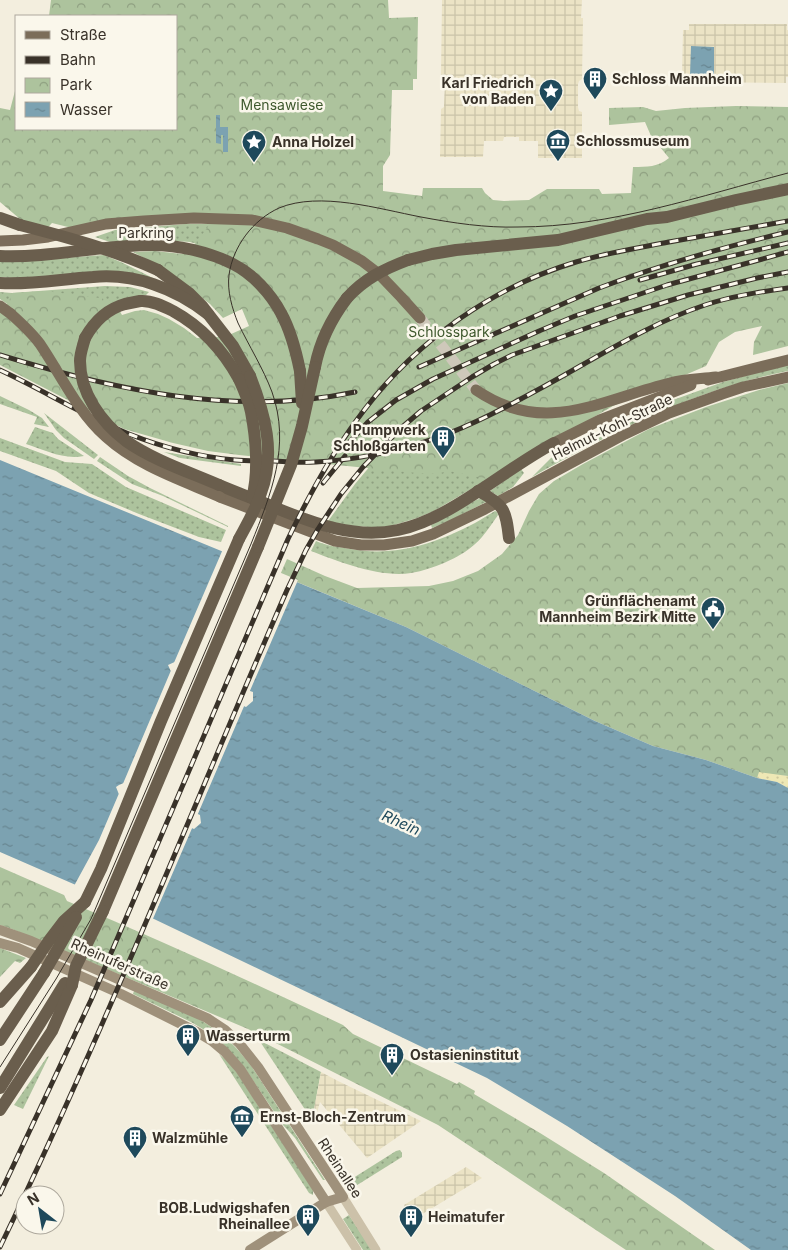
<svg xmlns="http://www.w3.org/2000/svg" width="788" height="1250" font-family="Inter,sans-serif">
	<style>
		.grass { fill: url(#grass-dots) }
		.sand { fill: url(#sand-dots) }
		.park { fill: url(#park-crowns) }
		.plaza { fill: url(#plaza-grid) }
		.water { fill: url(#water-ripples); fill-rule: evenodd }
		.pier { fill: #f3eede }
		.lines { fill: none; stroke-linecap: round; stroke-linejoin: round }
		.primary-tunnel { stroke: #cec8ba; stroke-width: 11; stroke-dasharray: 11 5.5; stroke-linecap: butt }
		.tertiary { stroke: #ccc1a9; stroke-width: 9 }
		.secondary { stroke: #9f917b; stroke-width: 10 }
		.primary { stroke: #7b6d5a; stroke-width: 11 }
		.trunk { stroke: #6a5e4d; stroke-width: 12 }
		.tram { stroke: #393229; stroke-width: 1 }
		.rail-casing { stroke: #393229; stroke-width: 5 }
		.rail { stroke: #faf7eb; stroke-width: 3; stroke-dasharray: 9; stroke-linecap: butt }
		.primary-bridge { stroke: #7b6d5a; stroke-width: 11 }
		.trunk-bridge { stroke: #6a5e4d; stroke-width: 12 }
		.labels { text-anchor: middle; stroke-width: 5; stroke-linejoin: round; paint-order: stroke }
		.poi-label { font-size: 14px; font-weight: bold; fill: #393229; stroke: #faf7eb; text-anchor: start }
		.park-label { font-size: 14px; fill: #3e582d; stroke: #faf7eb }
		.street-label { font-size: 14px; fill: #393229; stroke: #faf7eb }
		.water-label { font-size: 15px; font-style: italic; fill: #1e495b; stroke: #faf7eb }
	</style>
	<defs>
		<pattern id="grass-dots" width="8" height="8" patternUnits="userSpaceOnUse" patternTransform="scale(1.25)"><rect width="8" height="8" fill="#adc39d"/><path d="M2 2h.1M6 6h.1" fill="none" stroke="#8e9f80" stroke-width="1.8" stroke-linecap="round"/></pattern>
		<pattern id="sand-dots" width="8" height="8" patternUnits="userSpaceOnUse" patternTransform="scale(1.25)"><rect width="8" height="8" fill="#eee8b5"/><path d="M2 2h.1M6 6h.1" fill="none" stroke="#cdc79c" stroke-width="1.8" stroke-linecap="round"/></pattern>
		<pattern id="park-crowns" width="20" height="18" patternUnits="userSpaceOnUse" patternTransform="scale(1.25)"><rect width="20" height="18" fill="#adc39d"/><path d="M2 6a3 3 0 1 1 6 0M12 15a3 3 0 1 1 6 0" fill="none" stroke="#8e9f80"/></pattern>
		<pattern id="plaza-grid" width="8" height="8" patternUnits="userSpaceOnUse" patternTransform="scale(1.25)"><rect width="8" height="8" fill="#ebe3c5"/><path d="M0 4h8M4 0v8" fill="none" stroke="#cac3a9"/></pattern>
		<pattern id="water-ripples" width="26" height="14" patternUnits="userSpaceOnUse" patternTransform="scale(1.25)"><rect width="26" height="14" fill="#7ca2b1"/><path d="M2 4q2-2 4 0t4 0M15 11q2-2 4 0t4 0" fill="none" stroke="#678590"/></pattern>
	</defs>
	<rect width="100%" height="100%" fill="#f3eede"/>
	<g class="grass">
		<polygon points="185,224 211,224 212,248 190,242 150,239 110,242 95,237 115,230"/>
		<polygon points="104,255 123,263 153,278 29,280 0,277 0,261 35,260"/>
		<polygon points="105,286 130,287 149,292 146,295 115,302 22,314 0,299 0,292 12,293"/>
		<path d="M788,365V371C699,388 610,433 532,477L551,458L590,436L673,400L723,382L774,368Z"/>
		<polygon points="0,396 29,410 42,418 49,427 34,424 37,417 0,404"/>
		<polygon points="44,413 98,455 94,459 64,438 56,430"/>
		<path d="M35,427L53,433L58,439L84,456C63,460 45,450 26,444Z"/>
		<polygon points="405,434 488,479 434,511 417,518 384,528 326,524 355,484 371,465"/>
		<polygon points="0,438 65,462 92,464 126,487 226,530 221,542 199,537 139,514 89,493 56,471 0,451"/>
		<polygon points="164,452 241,464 241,466 180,458"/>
		<polygon points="100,457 128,476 150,488 228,526 228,527 163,496 132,484 97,461"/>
		<polygon points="521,469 524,473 513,487 498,496 490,491"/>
		<polygon points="482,498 488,501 449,521 432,528 431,525 476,500"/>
		<path d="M495,511L497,512L498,515C493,522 488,530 482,537C473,548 458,557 444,563C434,567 423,571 411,573C381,578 339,562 311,551L316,541C327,546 339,547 350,549C395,557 435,544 475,523C482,519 488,515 495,511Z"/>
		<path d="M135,989C167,1004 202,1016 228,1040C237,1048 244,1057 252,1067L325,1180H323L295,1138L283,1125L246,1070L223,1044L208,1032L191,1022L133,994Z"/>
		<polygon points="259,1040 321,1072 312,1120"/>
		<polygon points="219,1054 232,1065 313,1190 313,1195 309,1193"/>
		<polygon points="49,1056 23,1109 14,1105 47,1057"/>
		<polygon points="400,1150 402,1153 402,1157 354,1187 350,1180 396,1151"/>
		<polygon points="349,1215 372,1250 363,1250 343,1219"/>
	</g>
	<polygon class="sand" points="759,771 788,776 788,788 777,782 757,778"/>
	<g class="park">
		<path d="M51,0H388L389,18L418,17L417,74V79H413V90H392L390,155L383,166V191L422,196L423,188H482L485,193L493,200L504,201L529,200L547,189H599L602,194L631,193L633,167C647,167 658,167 669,158L651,136L645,122L609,125V108L643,107L656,111L685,108L736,106L788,107V346L753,355L754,342L762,326L735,332L719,342L706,366L613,406L488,479L449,471L440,473L429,474L406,472L239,455L208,451L173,443L124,429L0,365V305L8,304L12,293L45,291L100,298L115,302L122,315L135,311L144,310L158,314L169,319L184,328L197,338L219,337L220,339L249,326L242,309L223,318L210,304L161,267L133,252L155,251L182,254L195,244L210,224L186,214L72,228L52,223L40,236L0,202V108L10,110L15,91H16V129H176V16H49Z"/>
		<polygon points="788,383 788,776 759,772 757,778 706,760 653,746 595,721 406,627 280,575 287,559 325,576 357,588 429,586 453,581 478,571 502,554 518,535 529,511 539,494 554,481 583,464 649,429 706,407 759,390"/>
		<path d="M0,867L64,895L67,901C160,940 252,982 343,1025L353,1034L457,1084L459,1082L475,1091L474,1094L540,1133L604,1173L715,1250H626L438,1125L248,1029L12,929L0,925Z"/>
		<polygon points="0,948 26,958 20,963 15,961 0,977"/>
	</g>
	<g class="plaza">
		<polygon points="442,0 582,0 581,18 583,18 582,79 579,81 578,84 578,107 579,111 582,112 582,158 538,158 538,141 519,141 519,137 504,137 503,141 484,141 483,157 440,157 441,109 444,107 444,104 445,81 443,78 441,76"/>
		<polygon points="689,24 787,24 787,30 788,30 788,77 786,77 786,83 690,82 689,76 682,76 683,30 689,30"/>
		<polygon points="321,1072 338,1081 421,1121 367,1158 320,1102 314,1123 312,1120"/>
		<polygon points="466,1167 482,1178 414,1219 404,1205"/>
	</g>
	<g class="water">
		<polygon points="691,46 714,47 714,75 690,75"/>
		<polygon points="216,115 220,115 220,127 228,127 228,152 223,152 223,135 221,135 221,144 216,143"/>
		<path d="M0,460L406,627L595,721L653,746L706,760L757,778L777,782L788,788V1250H751L675,1196L567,1126L487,1078L154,919L0,852ZM179,660L250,691L253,692V701L246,707L173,676L168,665ZM126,782L200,815L201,823L194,829L120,797L116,787L119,785Z"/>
	</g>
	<g class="pier">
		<polygon points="223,549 298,580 249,693 179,663 173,665"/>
		<polygon points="172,668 175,674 245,704 197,816 126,785 122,786"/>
		<polygon points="120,791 122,795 193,826 152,921 74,886 99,840"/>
	</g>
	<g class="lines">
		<polyline class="primary-tunnel" points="420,318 476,390"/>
		<g class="tertiary">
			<polyline points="343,1197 376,1250"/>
			<polyline points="326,1202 357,1250"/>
		</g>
		<g class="secondary">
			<polyline points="0,930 31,941 207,1018 225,1030 239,1043 258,1067 343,1197 326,1202 250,1250"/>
			<polyline points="0,943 18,948 121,994 197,1032 212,1041 225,1052 240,1069 326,1202"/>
		</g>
		<g class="primary">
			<polyline points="0,241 23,240 48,237 106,224 144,221 194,218 252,220 287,228 318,239 333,245 362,261 379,274 401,297 420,318"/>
			<polyline points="0,306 11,314"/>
			<polyline points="708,380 788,360"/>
			<path d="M476,390C545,437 600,400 670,383C685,379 701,379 716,377"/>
			<polyline points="554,443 600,420 691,385"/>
			<polyline points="220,497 335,541 361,545 384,545 412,541 433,534 485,509 625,434 669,413 722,394 743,387 788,377"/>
		</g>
		<g class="trunk">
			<polyline points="0,218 20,225"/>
			<path d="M0,256C51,258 101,245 152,245C179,245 209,252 233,264C253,274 271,294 281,313C291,331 296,351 300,371"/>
			<polyline points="408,260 432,254 456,250 558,240 647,219 667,217 736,200 788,189"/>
			<polyline points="158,270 189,293 202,306 233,346 250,376"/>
			<path d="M0,283C31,285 61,279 93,277C134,273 175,288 208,314"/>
			<path d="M85,338C94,322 107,309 125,304C130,303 135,302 140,301C151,300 163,306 173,311C202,327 223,350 239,379"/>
			<path d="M315,367C320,341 331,319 347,298"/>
			<path d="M219,485C238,493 257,500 276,508C315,524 355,539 398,530C416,526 432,519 448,510C484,490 517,463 554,443"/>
			<path d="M478,491C504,504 506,510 509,538"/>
			<polyline points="85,902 101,869 161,721 239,539"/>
			<polyline points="103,911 258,547"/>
			<polyline points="0,1002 31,967"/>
			<polyline points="0,1040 44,973"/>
			<polyline points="0,1088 65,983"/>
			<polyline points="0,1110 52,1031 72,985"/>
		</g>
		<path class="tram" d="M0,1067L56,979L91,919L251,544C271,494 291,446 272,392C263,368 249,346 238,323C232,308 227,291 229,275C233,246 253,220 279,208C320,191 379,209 421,217C453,223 486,228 518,227C611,227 700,196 788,173"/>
		<defs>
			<g id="rail">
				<polyline points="640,280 697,264 788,243"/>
				<path d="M0,355C114,390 236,417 355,392"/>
				<path d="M419,367L599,288C660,265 724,247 788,232"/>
				<path d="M0,370C43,390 84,416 129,434C162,447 200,457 235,460C248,461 261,461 274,461C287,462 302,463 316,462C356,460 398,451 436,438C473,425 508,406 543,387C596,358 648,324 705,305C732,296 760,292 788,288"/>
				<polyline points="345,447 368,422 396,400 433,379 539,331 575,316 667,285 788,252"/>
				<polyline points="323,483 345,456"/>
				<path d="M0,1194L91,1000L288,539C310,493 334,449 365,409C418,340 493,287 576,262C606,253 638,248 669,242C708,235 748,228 788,221"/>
				<path d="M0,1247C104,1032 192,809 287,590L306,550L318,529L341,494L363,467L401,428L421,411L472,377L494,364L512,355L620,316L688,295L757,278L788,272"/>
			</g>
		</defs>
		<use href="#rail" class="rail-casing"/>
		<use href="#rail" class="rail"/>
		<path class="primary-bridge" d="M11,314C21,323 32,333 40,344C61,375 77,411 106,437C138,466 181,480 220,497"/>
		<g class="trunk-bridge">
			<path d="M20,225C67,237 114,250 158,270"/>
			<path d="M347,298C364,279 384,269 408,260"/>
			<path d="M85,338C83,346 80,353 80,361C80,393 101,422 126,441C153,460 189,472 219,485"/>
			<polyline points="300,371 302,403"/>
			<path d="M239,379C244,390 249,401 251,412C256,438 259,473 252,498"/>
			<path d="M239,539C247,524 256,509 261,493C276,453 265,414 250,376"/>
			<polyline points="258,547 291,465 302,426 315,367"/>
			<polyline points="31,967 48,942 64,921 85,902"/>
			<polyline points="44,973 76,917"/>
			<polyline points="72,985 76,966 103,911"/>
		</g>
	</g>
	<defs>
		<symbol id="building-pin" viewBox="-11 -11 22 30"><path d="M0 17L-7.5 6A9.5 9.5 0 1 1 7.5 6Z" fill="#1e495b" stroke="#faf7eb"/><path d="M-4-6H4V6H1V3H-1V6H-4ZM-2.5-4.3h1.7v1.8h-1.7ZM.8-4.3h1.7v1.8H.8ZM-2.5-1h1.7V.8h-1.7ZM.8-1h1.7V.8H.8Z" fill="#fff"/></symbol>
		<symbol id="sight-pin" viewBox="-11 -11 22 30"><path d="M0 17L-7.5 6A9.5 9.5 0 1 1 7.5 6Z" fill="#1e495b" stroke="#faf7eb"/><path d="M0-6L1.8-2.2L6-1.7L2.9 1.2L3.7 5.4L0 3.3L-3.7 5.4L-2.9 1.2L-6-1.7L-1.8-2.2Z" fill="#fff"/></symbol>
		<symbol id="museum-pin" viewBox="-11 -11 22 30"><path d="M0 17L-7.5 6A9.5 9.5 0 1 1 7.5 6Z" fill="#1e495b" stroke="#faf7eb"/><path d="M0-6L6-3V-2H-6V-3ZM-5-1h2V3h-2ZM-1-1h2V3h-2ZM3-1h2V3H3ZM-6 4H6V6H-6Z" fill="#fff"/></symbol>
		<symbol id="civic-pin" viewBox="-11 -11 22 30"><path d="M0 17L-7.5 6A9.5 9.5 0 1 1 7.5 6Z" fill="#1e495b" stroke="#faf7eb"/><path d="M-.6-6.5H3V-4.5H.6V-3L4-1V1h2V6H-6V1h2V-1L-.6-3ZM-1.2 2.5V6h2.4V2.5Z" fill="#fff"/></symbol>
	</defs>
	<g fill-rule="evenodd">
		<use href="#building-pin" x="581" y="65" width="28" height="38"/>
		<use href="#sight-pin" x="537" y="77" width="28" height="38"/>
		<use href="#museum-pin" x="544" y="127" width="28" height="38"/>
		<use href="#sight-pin" x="240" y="128" width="28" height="38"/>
		<use href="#building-pin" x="429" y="424" width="28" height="38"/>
		<use href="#civic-pin" x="699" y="595" width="28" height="38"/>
		<use href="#building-pin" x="174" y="1022" width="28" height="38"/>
		<use href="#building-pin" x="378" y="1041" width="28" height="38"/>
		<use href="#museum-pin" x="228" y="1103" width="28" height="38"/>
		<use href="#building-pin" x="121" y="1124" width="28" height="38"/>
		<use href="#building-pin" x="294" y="1202" width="28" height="38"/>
		<use href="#building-pin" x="397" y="1203" width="28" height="38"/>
	</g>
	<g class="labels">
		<g class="poi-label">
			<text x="612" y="84">Schloss Mannheim</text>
			<text x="534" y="88" text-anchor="end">Karl Friedrich<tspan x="534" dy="16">von Baden</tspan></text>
			<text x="576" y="146">Schlossmuseum</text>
			<text x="272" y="147">Anna Holzel</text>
			<text x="426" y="435" text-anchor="end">Pumpwerk<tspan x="426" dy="16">Schloßgarten</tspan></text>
			<text x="696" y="606" text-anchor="end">Grünflächenamt<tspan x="696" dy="16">Mannheim Bezirk Mitte</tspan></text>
			<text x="206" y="1041">Wasserturm</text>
			<text x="410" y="1060">Ostasieninstitut</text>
			<text x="260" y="1122">Ernst-Bloch-Zentrum</text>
			<text x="152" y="1143">Walzmühle</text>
			<text x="290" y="1213" text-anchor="end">BOB.Ludwigshafen<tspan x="290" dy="16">Rheinallee</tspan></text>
			<text x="428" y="1222">Heimatufer</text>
		</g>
		<g class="park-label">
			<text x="282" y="110">Mensawiese</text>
			<text x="449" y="337">Schlosspark</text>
		</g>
		<g class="street-label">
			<text x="146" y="238">Parkring</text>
			<text transform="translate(612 427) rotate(-26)" y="5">Helmut-Kohl-Straße</text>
			<text transform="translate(120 964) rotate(24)" y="5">Rheinuferstraße</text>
			<text transform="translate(340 1168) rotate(57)" y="5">Rheinallee</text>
		</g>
		<g class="water-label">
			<text transform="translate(401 823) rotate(24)" y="5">Rhein</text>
		</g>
	</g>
	<rect x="15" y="15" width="162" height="115" fill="#faf7eb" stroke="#ada89d"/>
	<rect x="25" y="31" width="25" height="8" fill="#7b6d5a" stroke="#ada89d"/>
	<text x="60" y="40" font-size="15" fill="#393229">Straße</text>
	<rect x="25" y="56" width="25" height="8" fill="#393229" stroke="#ada89d"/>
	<text x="60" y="65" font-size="15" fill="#393229">Bahn</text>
	<rect x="25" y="78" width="25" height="15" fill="url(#park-crowns)" stroke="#ada89d"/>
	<text x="60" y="90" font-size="15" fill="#393229">Park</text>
	<rect x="25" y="102" width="25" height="15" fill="url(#water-ripples)" stroke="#ada89d"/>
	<text x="60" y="115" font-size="15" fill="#393229">Wasser</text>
	<g transform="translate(40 1210) rotate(329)"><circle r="24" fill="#faf7eb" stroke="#ada89d"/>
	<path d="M0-4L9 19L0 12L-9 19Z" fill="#1e495b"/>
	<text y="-8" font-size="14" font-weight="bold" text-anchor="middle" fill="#393229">N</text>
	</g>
</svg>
